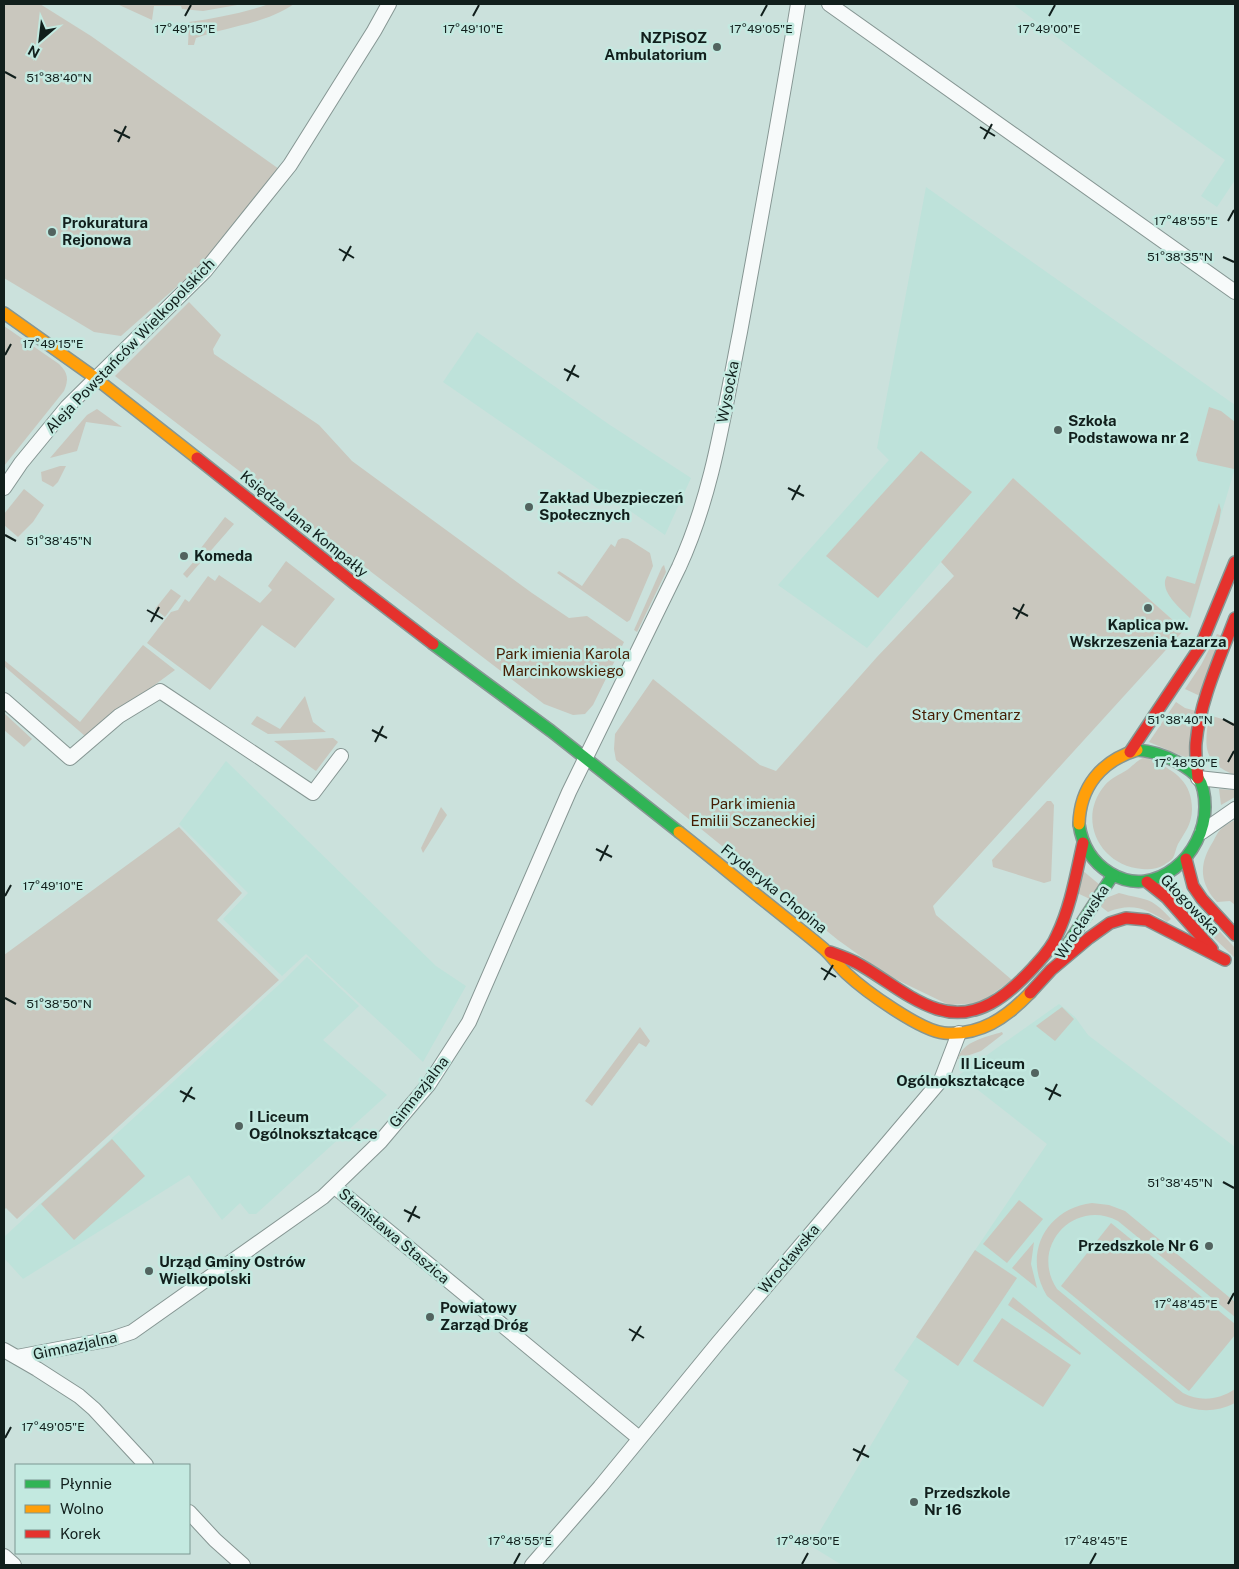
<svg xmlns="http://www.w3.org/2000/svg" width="1239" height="1569" font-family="'Public Sans',sans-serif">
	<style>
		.built { fill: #bee2da }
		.green { fill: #c9c7be }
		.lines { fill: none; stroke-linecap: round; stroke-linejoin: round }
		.street-casing { stroke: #869693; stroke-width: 16 }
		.fast-casing { stroke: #869693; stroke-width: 14 }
		.slow-casing { stroke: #869693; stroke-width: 14 }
		.jam-casing { stroke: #869693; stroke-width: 14 }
		.street { stroke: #f7fafa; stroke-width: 14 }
		.fast { stroke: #30b455; stroke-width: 11 }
		.slow { stroke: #ff9f0a; stroke-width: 11 }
		.jam { stroke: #e5322d; stroke-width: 11 }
		.ticks { fill: none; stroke: #111f1c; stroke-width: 2 }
		.poi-dot { fill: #52635f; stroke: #c3e9e0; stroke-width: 2 }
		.labels { text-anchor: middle; stroke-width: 5; stroke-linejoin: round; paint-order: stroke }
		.poi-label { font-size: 15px; font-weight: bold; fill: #111f1c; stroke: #c3e9e0; text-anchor: start }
		.street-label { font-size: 15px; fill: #111f1c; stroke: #c3e9e0 }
		.park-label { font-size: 15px; fill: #451d02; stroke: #c3e9e0 }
		.ticks-label { font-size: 12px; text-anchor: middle; fill: #111f1c; stroke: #c3e9e0; stroke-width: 5; stroke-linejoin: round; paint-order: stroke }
	</style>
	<rect width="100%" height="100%" fill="#cbe1dc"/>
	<g class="built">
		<polygon points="1013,4 1235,4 1235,180 1217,207 1201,196 1225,160 1107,75"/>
		<polygon points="926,187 1235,405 1235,468 1191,617 1184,630 1013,478 867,648 778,585 889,460 877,448"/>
		<polygon points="477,332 607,423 691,478 665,535 443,382"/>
		<polygon points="226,761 436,966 466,986 423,1062 306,954 282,976 223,919 248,893 179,824"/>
		<polygon points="307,957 359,1006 323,1040 387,1095 256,1214 249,1214 240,1203 222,1220 189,1175 23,1279 4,1258 4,1237 283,981"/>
		<polygon points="1059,1004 1075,1017 1088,1035 1235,1147 1235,1565 842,1565 811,1546 909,1381 894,1370 1047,1144 959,1075"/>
	</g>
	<g class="green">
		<polygon points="4,4 40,4 91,36 279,169 199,267 121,336 94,332 4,278"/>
		<polygon points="117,4 243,4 203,11 182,9 181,6 154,6 152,20"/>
		<path d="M269,4H294C265,24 229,26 196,38L194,45H188L189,22C216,18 243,13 269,4Z"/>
		<polygon points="189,302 221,335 213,349 214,354 319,425 352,461 532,593 569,618 587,616 624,642 593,705 585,714 573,715 544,704 115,376"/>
		<path d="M4,326L59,364C68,373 69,379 64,391L4,466Z"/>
		<polygon points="1209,407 1221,411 1235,422 1234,469 1198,461 1196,455"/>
		<polygon points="97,409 122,427 86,422 77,451 50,458 87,415"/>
		<polygon points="921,451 972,492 878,598 826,556"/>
		<polygon points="60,466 66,466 58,482 53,487 42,481 41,472"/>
		<polygon points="1013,478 1184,630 933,906 936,915 1012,980 980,1003 949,1005 887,975 838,940 616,760 614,749 615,734 653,679 760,765 776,771 877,657 954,576 941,562"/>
		<polygon points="24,489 44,505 33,522 18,537 4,525 4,514"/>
		<path d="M1219,503L1221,510L1219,522L1190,618C1180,608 1158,590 1167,576L1195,584Z"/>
		<polygon points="225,517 234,524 187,578 183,574 203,551 201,548"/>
		<polygon points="622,538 628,539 650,553 653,566 630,620 627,622 557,573 559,571 582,586 611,544 615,547 618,540"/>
		<polygon points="286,561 335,599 295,648 262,625 210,690 147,643 171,612 178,610 185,599 189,602 208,576 215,581 219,575 260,603 272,590 268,586"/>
		<polygon points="664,565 666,572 637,632 634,630 662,567"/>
		<polygon points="171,589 181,596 165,617 155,609"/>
		<polygon points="1217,634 1223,636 1200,696 1185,689 1201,665"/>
		<polygon points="143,645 175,670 85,736 4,666 4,660 80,722"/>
		<polygon points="305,696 313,722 326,732 268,734 251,724 257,716 280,729"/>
		<polygon points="1176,702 1185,708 1196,711 1189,759 1149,742"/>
		<polygon points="4,713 32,739 24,747 4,730"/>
		<path d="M1209,715L1235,723V775C1201,762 1205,745 1209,715Z"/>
		<polygon points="333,738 338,742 316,771 274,741"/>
		<path d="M1145,757C1169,768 1192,778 1192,809C1192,824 1185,832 1178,844C1176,848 1175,854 1173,858C1171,861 1166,863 1164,865C1157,869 1150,870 1142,869C1100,866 1076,819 1105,785C1111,778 1119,775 1127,770C1134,765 1137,760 1145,757Z"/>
		<polygon points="1219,789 1235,790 1235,797 1221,805"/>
		<polygon points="1047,801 1051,801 1054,805 1051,881 1044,883 993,867 992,860"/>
		<polygon points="441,807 447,815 423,853 421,848"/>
		<path d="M1235,820V905L1230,901L1217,902C1200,884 1199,865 1211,845C1215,839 1217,832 1222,828C1225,825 1231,822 1235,820Z"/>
		<polygon points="179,827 242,893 217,920 279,980 17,1219 6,1208 4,1210 4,955"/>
		<polygon points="1082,870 1100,885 1090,899 1077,893"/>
		<polygon points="1174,878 1179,887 1191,900 1185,905 1165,881"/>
		<path d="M1119,893C1147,901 1149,895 1171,919L1167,922C1147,909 1132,902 1108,912L1100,906L1106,898Z"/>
		<polygon points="1203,913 1235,948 1235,958 1213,937 1197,918"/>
		<polygon points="1062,1007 1074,1019 1055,1041 1036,1026"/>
		<polygon points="640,1027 650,1041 646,1047 639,1043 592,1106 585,1101"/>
		<path d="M1002,1032L1003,1034L981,1051L958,1059C962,1041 987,1037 1002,1032Z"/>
		<polygon points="112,1139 145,1176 74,1240 41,1204"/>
		<polygon points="1019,1200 1043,1219 1007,1263 983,1244"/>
		<path d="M1092,1203L1109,1205L1125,1211L1235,1302V1317L1118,1221C1074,1198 1029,1247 1057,1289L1183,1393C1200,1402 1219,1400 1235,1389V1403C1215,1413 1196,1412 1176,1403L1047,1296C1022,1255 1045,1209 1092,1203Z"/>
		<polygon points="1111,1223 1235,1324 1235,1335 1189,1391 1061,1286"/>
		<polygon points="1034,1242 1031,1264 1037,1288 1012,1268"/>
		<polygon points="975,1250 1017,1278 958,1366 916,1337"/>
		<polygon points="1013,1297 1081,1353 1080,1355 1008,1305"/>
		<polygon points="1002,1318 1071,1365 1043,1407 973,1361"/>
	</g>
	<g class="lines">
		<defs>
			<g id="street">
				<polyline points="829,4 1235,292"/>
				<polyline points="4,488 21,463 67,407 205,271 290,165 374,31 389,4"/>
				<polyline points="4,700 70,758 119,716 160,691 313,793 341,756"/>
				<polyline points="1198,778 1235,782"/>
				<polyline points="1202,832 1235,809"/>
				<polyline points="335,1187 639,1438"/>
				<polyline points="4,1350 37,1369 79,1396 94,1409 146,1465"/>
				<path d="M17,1357L111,1339L132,1332L323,1197L380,1142L429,1084L469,1022L569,792L679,567C713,493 724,412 740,332C760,223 780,114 798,4"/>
				<polyline points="189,1512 215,1540 243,1565"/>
				<polyline points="4,1556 14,1565"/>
				<polyline points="532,1565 600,1487 718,1343 941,1080 959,1033"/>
			</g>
			<g id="fast">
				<polyline points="433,644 551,731 679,832"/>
				<path d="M1079,824C1082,845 1092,862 1110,873C1156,901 1205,854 1205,807C1205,797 1204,786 1198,778C1193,771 1184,766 1177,762C1164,755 1151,751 1137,750"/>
				<polyline points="1062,953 1113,875"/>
			</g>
			<g id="slow">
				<polyline points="4,313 94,377 197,458"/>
				<path d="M1079,824C1080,787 1101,761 1137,750"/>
				<path d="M679,832C712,858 744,885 777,911C793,924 809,936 824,949C833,957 839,967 847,974C865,991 921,1031 944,1033C980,1036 1006,1018 1030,993"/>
			</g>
			<g id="jam">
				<polyline points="197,458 355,584 433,644"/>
				<polyline points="1130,752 1200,647 1235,562"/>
				<path d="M1198,778C1197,767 1195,755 1196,743C1200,700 1220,658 1235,618"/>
				<polyline points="1186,859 1193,886 1202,899 1235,935"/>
				<polyline points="1147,882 1167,898 1212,949"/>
				<path d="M830,952C838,955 847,958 855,962C883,977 907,999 937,1009C977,1022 1008,995 1033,968C1042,958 1052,948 1057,935C1071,906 1076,874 1083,843"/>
				<polyline points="1030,993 1051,970 1089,938 1110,923 1126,918 1147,920 1225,960"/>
			</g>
		</defs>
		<use href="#street" class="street-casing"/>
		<use href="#fast" class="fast-casing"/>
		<use href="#slow" class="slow-casing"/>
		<use href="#jam" class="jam-casing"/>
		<use href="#street" class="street"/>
		<use href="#fast" class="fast"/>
		<use href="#slow" class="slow"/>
		<use href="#jam" class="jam"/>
	</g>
	<path class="ticks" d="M185,16L191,5M473,16L479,5M761,16L767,5M1049,16L1055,5M5,72L16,78M980,127L995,136M114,130L130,138M984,139L992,124M118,142L126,126M1228,221L1234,210M339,249L354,258M1223,257L1234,262M343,261L351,246M5,355L11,344M564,369L579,377M567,381L575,365M788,488L804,496M792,500L800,485M5,535L16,541M1013,608L1028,616M147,610L163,619M1016,619L1024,604M151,622L159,607M1223,719L1234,725M372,730L387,738M375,742L383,726M1228,762L1234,751M596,849L612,857M600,861L608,845M5,896L11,885M821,968L836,977M824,980L833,965M5,998L16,1004M1045,1088L1061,1096M180,1091L195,1099M1049,1100L1057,1084M183,1102L192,1087M1223,1182L1234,1188M404,1210L420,1218M408,1222L416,1206M1228,1304L1234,1293M629,1329L644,1338M632,1341L641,1326M5,1438L11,1427M853,1449L869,1457M857,1461L865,1445M514,1564L520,1553M802,1564L808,1553M1090,1564L1096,1553"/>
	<g class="poi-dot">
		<circle cx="717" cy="47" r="5"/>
		<circle cx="52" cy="232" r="5"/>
		<circle cx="1058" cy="430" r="5"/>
		<circle cx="529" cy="507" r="5"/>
		<circle cx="184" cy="556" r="5"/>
		<circle cx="1148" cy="608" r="5"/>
		<circle cx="1035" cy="1073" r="5"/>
		<circle cx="239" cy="1126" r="5"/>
		<circle cx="1209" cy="1246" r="5"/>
		<circle cx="149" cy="1271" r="5"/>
		<circle cx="430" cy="1317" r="5"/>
		<circle cx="914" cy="1502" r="5"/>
	</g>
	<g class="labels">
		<g class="poi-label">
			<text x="707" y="43" text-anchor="end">NZPiSOZ<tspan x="707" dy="17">Ambulatorium</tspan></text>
			<text x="62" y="228">Prokuratura<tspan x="62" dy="17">Rejonowa</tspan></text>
			<text x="1068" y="426">Szkoła<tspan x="1068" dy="17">Podstawowa nr 2</tspan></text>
			<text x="539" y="503">Zakład Ubezpieczeń<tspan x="539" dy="17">Społecznych</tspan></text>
			<text x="194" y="561">Komeda</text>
			<text x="1148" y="630" text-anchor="middle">Kaplica pw.<tspan x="1148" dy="17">Wskrzeszenia Łazarza</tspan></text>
			<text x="1025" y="1069" text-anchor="end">II Liceum<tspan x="1025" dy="17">Ogólnokształcące</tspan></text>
			<text x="249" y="1122">I Liceum<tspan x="249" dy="17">Ogólnokształcące</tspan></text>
			<text x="1199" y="1251" text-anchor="end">Przedszkole Nr 6</text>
			<text x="159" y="1267">Urząd Gminy Ostrów<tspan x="159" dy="17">Wielkopolski</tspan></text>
			<text x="440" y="1313">Powiatowy<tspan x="440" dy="17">Zarząd Dróg</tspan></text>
			<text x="924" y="1498">Przedszkole<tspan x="924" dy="17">Nr 16</tspan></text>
		</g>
		<g class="street-label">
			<text transform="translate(130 346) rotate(-46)" y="5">Aleja Powstańców Wielkopolskich</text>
			<text transform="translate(728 392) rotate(-79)" y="5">Wysocka</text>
			<text transform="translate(304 524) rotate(39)" y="5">Księdza Jana Kompałły</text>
			<text transform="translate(774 889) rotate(39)" y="5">Fryderyka Chopina</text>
			<text transform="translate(1190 905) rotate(46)" y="5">Głogowska</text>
			<text transform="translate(1082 922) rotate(-57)" y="5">Wrocławska</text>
			<text transform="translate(419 1092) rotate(-52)" y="5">Gimnazjalna</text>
			<text transform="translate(394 1236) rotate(40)" y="5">Stanisława Staszica</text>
			<text transform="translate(789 1259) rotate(-50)" y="5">Wrocławska</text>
			<text transform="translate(75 1346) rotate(-12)" y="5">Gimnazjalna</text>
		</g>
		<g class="park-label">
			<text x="563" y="659">Park imienia Karola<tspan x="563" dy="17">Marcinkowskiego</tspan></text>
			<text x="966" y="720">Stary Cmentarz</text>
			<text x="753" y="809">Park imienia<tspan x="753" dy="17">Emilii Sczaneckiej</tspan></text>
		</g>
	</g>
	<g class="ticks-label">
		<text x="185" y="33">17°49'15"E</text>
		<text x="473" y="33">17°49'10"E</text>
		<text x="761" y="33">17°49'05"E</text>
		<text x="1049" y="33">17°49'00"E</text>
		<text x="59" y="82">51°38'40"N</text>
		<text x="1186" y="225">17°48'55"E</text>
		<text x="1180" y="261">51°38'35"N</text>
		<text x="53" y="348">17°49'15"E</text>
		<text x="59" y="545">51°38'45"N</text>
		<text x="1180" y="724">51°38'40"N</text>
		<text x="1186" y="767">17°48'50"E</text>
		<text x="53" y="890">17°49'10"E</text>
		<text x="59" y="1008">51°38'50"N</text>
		<text x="1180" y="1187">51°38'45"N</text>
		<text x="1186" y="1308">17°48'45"E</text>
		<text x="53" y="1431">17°49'05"E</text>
		<text x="520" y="1545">17°48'55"E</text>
		<text x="808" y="1545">17°48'50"E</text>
		<text x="1096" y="1545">17°48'45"E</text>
	</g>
	<rect width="1239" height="1569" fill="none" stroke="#111f1c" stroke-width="10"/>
	<rect x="15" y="1464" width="175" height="90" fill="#c3e9e0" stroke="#7c9892"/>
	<rect x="25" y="1480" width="25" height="8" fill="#30b455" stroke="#7c9892"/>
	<text x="60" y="1489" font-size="15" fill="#111f1c">Płynnie</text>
	<rect x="25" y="1505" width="25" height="8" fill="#ff9f0a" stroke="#7c9892"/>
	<text x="60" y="1514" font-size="15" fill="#111f1c">Wolno</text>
	<rect x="25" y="1530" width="25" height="8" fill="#e5322d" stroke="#7c9892"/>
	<text x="60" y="1539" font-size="15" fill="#111f1c">Korek</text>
	<g transform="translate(40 40) rotate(208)" stroke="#c3e9e0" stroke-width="4" paint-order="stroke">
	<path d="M0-4L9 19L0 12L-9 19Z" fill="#111f1c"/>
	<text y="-8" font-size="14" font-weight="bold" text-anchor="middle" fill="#111f1c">N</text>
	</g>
</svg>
